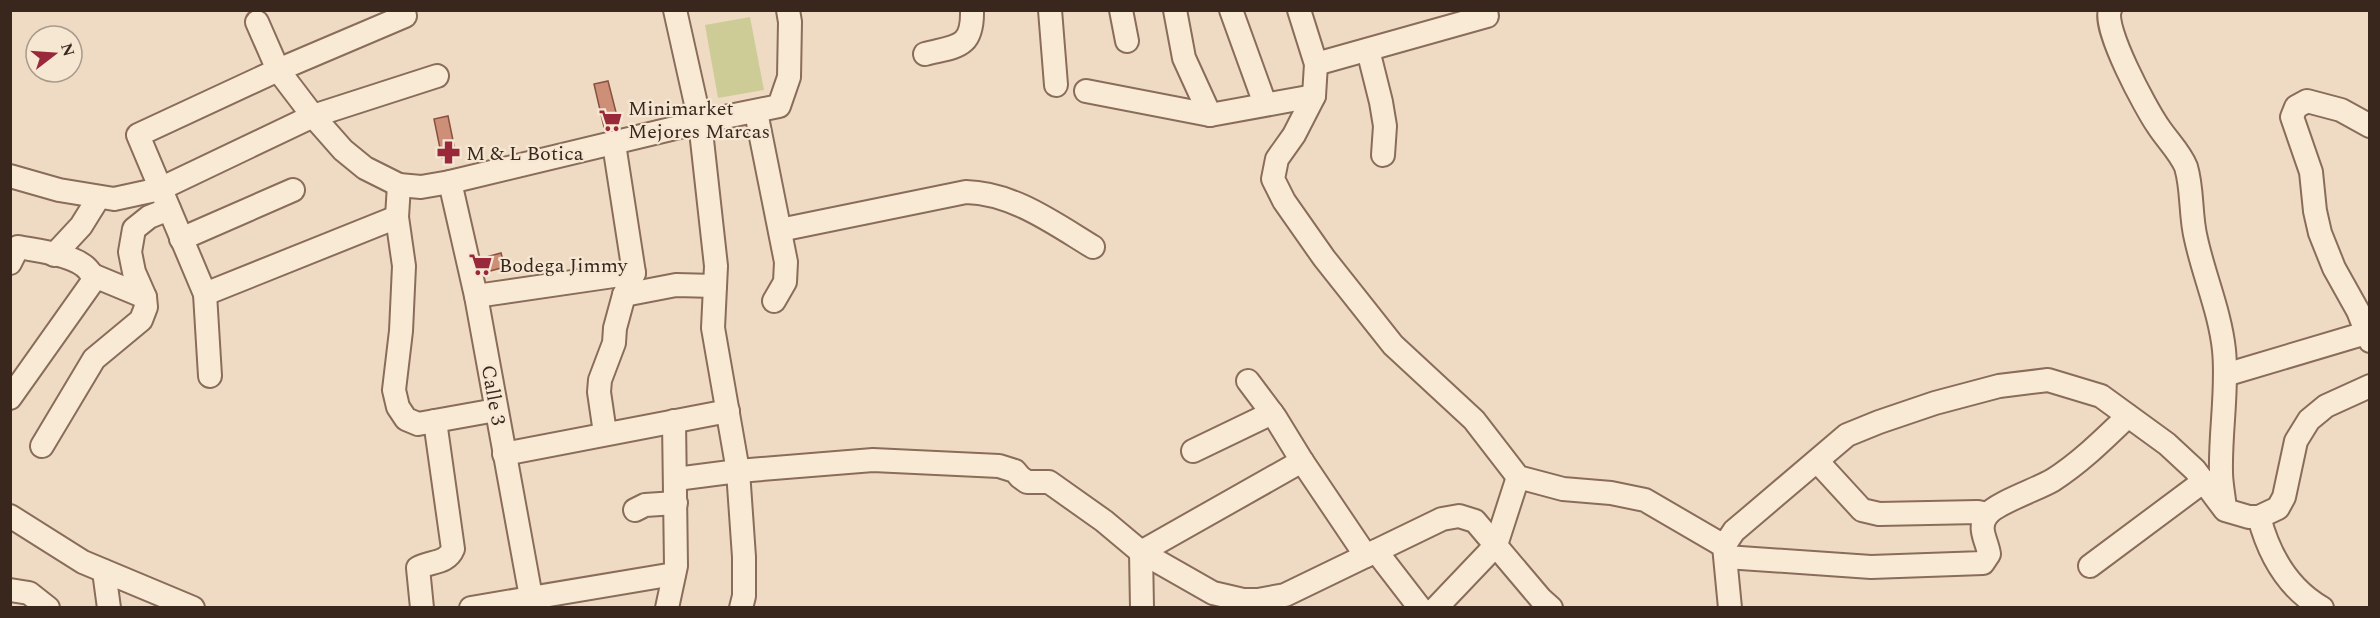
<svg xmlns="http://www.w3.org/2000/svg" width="2380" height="618" font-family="Spectral,serif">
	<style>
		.green { fill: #cdcc97 }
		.building { fill: #ce8f78; stroke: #89513f; stroke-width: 1.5 }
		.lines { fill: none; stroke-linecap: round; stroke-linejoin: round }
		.minor-casing { stroke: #896c59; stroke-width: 26 }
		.minor { stroke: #f9ead6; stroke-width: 22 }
		.labels { text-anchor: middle; stroke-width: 4.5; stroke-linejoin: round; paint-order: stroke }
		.poi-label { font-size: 20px; fill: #39271e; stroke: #f6e7d3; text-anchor: start }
		.street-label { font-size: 20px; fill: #39271e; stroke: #f6e7d3 }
	</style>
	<rect width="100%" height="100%" fill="#efdbc3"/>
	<polygon class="green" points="750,17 764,90 718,98 705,25"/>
	<g class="building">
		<polygon points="608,81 619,124 604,127 594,84"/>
		<polygon points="448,116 456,155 442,158 434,119"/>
		<polygon points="501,253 505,267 479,274 475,260"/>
	</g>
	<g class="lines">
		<defs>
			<g id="minor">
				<polyline points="675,10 700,122 716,266 713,328 738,471 744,557 744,596 741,608"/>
				<polyline points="1050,10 1056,85"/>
				<polyline points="1121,10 1127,41"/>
				<polyline points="1175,10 1184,58 1210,115"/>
				<polyline points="1231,10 1265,104"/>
				<polyline points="1299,10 1316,64 1314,96 1294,135 1277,159 1273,179 1284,201 1324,258 1393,345 1474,420 1518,477 1563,489 1611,493 1645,500 1724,546 1734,531 1847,435 1879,422 1935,403 1999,386 2048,380 2101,396 2167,444 2195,470 2225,510 2249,517 2259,517 2278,508 2284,497 2296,441 2309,420 2326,406 2370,386"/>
				<path d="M2110,10C2102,27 2146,109 2158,126C2167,140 2180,152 2186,167C2193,190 2190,216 2196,239C2204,276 2220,312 2224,350C2228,390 2220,431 2221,472C2221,484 2224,497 2225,509"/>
				<polyline points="257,22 278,70 313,116 343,150 365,168 399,185 421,187 450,182 700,122 779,106 789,77 790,22 788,10"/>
				<polyline points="1368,50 1381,102 1385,126 1383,155"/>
				<path d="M925,54C956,46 973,49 972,10"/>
				<polyline points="1316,64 1487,16"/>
				<polyline points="1086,91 1210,115 1314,96"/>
				<polyline points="756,112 786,262 785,282 774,301"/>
				<polyline points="2370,126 2341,110 2307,101 2296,107 2292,117 2311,172 2315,211 2320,233 2334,268 2358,311 2370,341"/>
				<polyline points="10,176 59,190 114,199 160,189 313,116 437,76"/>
				<polyline points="450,182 476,296 533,608"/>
				<polyline points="399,185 397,217 404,266 401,331 394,390 398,407 406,419 418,424 496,410"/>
				<path d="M780,230L966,192C1013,193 1055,224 1093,247"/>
				<polyline points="181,239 293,190"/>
				<polyline points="54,255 81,226 99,197"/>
				<path d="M10,263L18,247C38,251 91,255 93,281L10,398"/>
				<polyline points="92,275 145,297"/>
				<polyline points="205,294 397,217"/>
				<polyline points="624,295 676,285 715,286"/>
				<polyline points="476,296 634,273 614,144"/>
				<polyline points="2225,375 2366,333"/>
				<polyline points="210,376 205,294 138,135 278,70 405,16 403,10"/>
				<polyline points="1248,381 1275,417 1302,461 1366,556"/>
				<polyline points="605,433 599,392 600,380 614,343 615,328 624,295 634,273"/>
				<polyline points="42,446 94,359 141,320 146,307 145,297 134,272 130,252 134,229 149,217 169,209"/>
				<polyline points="1193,451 1272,413"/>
				<polyline points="504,454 728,411"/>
				<polyline points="1817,461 1862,510 1879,514 1978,512 1988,514"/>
				<polyline points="676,479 738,471 873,460 999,466 1015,471 1020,477 1027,482 1049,482 1104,521 1141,552 1213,593 1243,600 1258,600 1285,595 1442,519 1459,516 1475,521 1541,599 1551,608"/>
				<polyline points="635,510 645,505 676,503"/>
				<polyline points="10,516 83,562 193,608"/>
				<path d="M2259,517C2269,555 2287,588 2322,608"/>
				<polyline points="1724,546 1730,608"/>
				<polyline points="1376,551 1420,608"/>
				<polyline points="1141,552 1302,461"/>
				<polyline points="1141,552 1142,608"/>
				<path d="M1726,557L1871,567L1983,563L1989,554C1987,540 1977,529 1987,515C1996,503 2038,489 2053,480C2081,462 2104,439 2128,416"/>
				<polyline points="2090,566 2204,481"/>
				<polyline points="104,571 109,608"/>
				<polyline points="10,590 29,593 48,608"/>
				<path d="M422,608L418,568C430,561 447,564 453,549L435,421"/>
				<polyline points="471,608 674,574"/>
				<polyline points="667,608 676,566 674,421"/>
				<polyline points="1436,608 1496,545 1518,477"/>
			</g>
		</defs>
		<use href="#minor" class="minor-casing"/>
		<use href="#minor" class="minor"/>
	</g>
	<defs>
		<symbol id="supermarket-bare" viewBox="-9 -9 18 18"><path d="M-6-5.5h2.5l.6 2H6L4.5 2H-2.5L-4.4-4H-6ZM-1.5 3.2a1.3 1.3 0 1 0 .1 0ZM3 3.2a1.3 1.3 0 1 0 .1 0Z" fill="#99283a" stroke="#f6e7d3" stroke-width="2.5" paint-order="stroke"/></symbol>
		<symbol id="pharmacy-bare" viewBox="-9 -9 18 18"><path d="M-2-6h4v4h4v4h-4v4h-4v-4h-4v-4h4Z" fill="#99283a" stroke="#f6e7d3" stroke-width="2.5" paint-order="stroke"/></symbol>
	</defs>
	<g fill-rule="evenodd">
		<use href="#supermarket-bare" x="594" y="104" width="33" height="33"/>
		<use href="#pharmacy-bare" x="432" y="136" width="33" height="33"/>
		<use href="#supermarket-bare" x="464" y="248" width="33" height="33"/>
	</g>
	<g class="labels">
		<g class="poi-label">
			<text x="628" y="115">Minimarket<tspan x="628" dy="23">Mejores Marcas</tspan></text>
			<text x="466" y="160">M &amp; L Botica</text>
			<text x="499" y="272">Bodega Jimmy</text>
		</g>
		<g class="street-label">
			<text transform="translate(494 395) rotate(80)" y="7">Calle 3</text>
		</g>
	</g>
	<rect width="2380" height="618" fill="none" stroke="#39271e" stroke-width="24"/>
	<g transform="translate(54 54) rotate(73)"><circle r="28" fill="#f6e7d3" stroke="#aa9a8b" stroke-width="1.5"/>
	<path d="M0-4.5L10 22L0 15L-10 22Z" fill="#99283a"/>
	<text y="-9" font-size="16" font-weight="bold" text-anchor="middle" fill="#39271e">N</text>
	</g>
</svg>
